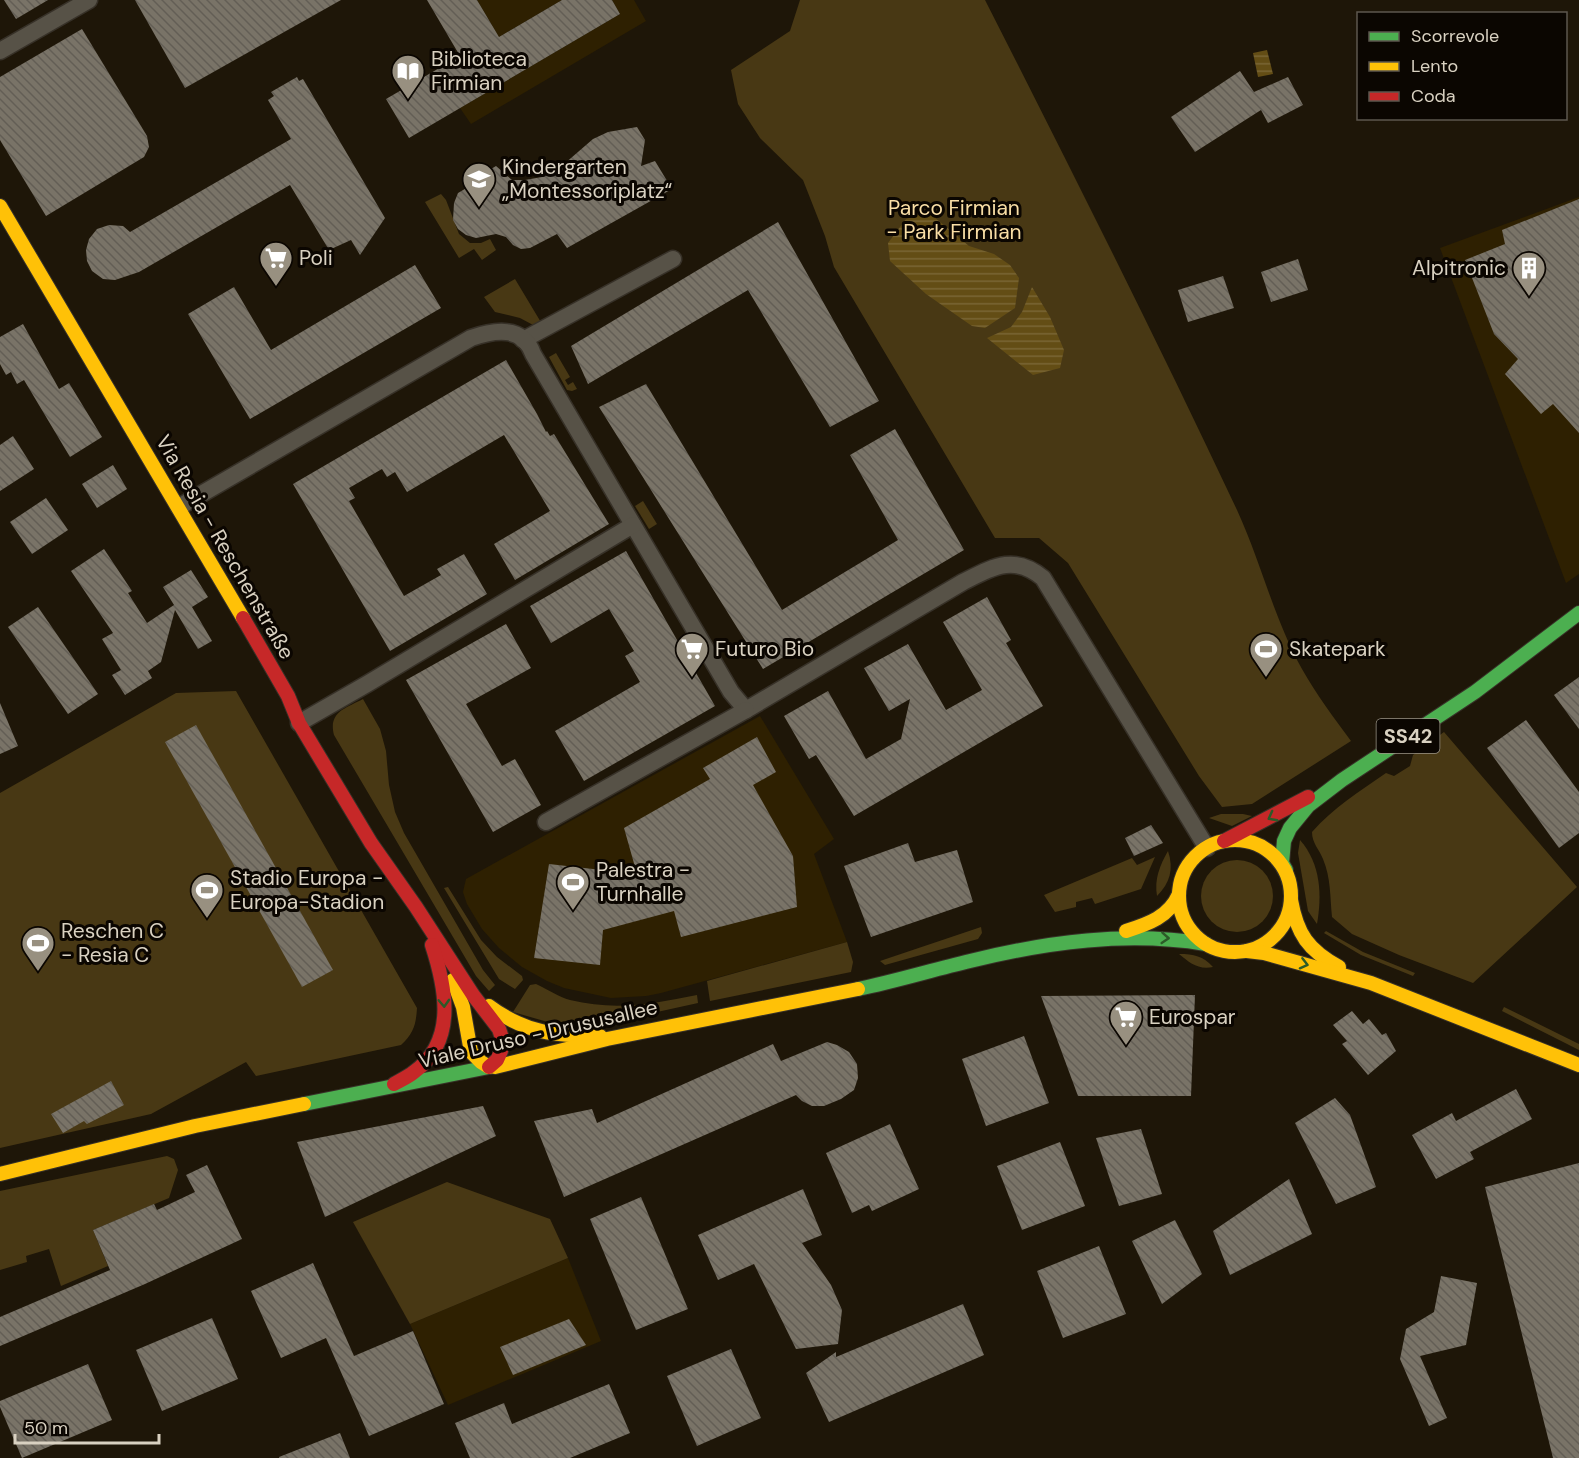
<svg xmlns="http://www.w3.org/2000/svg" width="1579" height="1458" font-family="'DM Sans',sans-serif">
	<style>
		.built { fill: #2e2001 }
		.green { fill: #483814 }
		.water { fill: url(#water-rules) }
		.building { fill: url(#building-back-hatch) }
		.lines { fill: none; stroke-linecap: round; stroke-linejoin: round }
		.street-casing { stroke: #373128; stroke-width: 19 }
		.fast-casing { stroke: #373128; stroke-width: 16 }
		.slow-casing { stroke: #373128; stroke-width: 16 }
		.jam-casing { stroke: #373128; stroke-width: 16 }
		.street { stroke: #575247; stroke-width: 16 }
		.fast { stroke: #4caf50; stroke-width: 14 }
		.slow { stroke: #ffc107; stroke-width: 14 }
		.jam { stroke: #c62828; stroke-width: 14 }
		.oneway { stroke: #2c5a28 }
		.labels { text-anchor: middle; stroke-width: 6; stroke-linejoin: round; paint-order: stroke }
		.shield { fill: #0b0601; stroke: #9b9487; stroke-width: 1.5 }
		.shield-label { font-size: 20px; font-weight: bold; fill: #d9d1c1 }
		.poi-label { font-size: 21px; fill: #d9d1c1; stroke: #0b0601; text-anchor: start }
		.park-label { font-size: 21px; fill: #f9dea5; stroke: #0b0601 }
		.street-label { font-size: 21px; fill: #d9d1c1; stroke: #0b0601 }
	</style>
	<defs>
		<pattern id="water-rules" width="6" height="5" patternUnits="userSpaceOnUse" patternTransform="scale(1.5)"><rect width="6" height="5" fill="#634d15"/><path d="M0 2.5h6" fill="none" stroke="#796635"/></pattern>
		<pattern id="building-back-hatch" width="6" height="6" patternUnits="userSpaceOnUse" patternTransform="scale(1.5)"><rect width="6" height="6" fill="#797367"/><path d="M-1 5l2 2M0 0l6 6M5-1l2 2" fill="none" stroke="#635e55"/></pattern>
	</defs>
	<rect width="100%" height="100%" fill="#1e1608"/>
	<g class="built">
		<polygon points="477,0 562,0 499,37"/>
		<polygon points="612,0 634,0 646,21 471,124 460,108 620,14"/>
		<polygon points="1579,197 1579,574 1566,583 1440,248"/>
		<polygon points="760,716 834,839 814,854 847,942 661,993 646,996 611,998 564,988 547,981 522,967 499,948 482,929 467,904 463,892 466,879"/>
		<polygon points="568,1258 601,1341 448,1405 410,1324"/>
	</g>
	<g class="green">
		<path d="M800,0H985C1071,169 1156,338 1237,510C1261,562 1274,619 1302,669C1316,694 1334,718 1351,741L1252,804L1222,807L1199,776L1068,563L1039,538H995L834,267L825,236L803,180L760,138L738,104L731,70L790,31Z"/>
		<polygon points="441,194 446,200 459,234 470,243 481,243 490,239 496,250 482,260 474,249 459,258 425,202"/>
		<polygon points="515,279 542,324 535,326 520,318 495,312 484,297"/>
		<polygon points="556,353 570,377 565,380 568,385 573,382 577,389 572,391 567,390 549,357"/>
		<polygon points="643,501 657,524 649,529 635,506"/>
		<path d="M236,691L417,1008C416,1024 414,1033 401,1045L256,1076L246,1062L151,1114L0,1148V793L176,693Z"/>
		<path d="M363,699L380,729L386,751L389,785L395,812L404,833L483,970L495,985L489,991L476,976L334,735C328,712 346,708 363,699Z"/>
		<path d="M1444,732L1577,887L1473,983L1399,955L1352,934L1332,917C1330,897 1331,878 1323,859C1319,849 1312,843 1312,832C1333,808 1360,791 1386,773L1394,776L1410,766L1413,755Z"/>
		<polygon points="1221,814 1243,814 1252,816 1232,826 1209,818"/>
		<path d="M1300,840C1321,864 1322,895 1317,924L1308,911L1298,853Z"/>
		<path d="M1168,851C1174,869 1170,883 1157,896C1154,879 1160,865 1168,851Z"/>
		<polygon points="1155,857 1141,889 1095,904 1092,898 1076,902 1076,907 1055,912 1044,895 1132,858 1137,865"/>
		<circle cx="1237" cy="896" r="36"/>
		<polygon points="448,887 481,940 497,957 522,976 523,980 515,989 499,979 444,888"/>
		<polygon points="981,927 982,933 978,939 885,965 880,961"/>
		<polygon points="1326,931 1363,952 1415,973 1413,976 1361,955 1324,933"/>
		<polygon points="847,942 853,962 851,972 710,1001 707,981"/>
		<path d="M1179,954C1194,954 1203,956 1213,967C1198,970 1190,963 1179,954Z"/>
		<path d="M536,984C547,989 559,997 570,1000C615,1011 653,1004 697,995L698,1003L589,1027H565L513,1012L530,985Z"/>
		<polygon points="1504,1007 1579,1044 1579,1050 1502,1011"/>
		<polygon points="167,1156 174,1159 178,1170 169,1198 93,1230 108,1266 61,1286 49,1249 26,1256 27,1262 0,1270 0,1191"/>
		<polygon points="447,1182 550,1219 568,1258 410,1324 353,1222"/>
	</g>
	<g class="water">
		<polygon points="1267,50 1273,74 1258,77 1253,53"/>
		<polygon points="928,212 969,246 994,254 1010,265 1019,278 1015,308 985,328 972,326 926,294 890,261 888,243 906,219"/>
		<polygon points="1032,287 1050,317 1064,350 1060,368 1033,375 987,338 1011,327 1022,312"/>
	</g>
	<g class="building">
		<polygon points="4,0 48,0 16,19"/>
		<polygon points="135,0 341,0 185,88"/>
		<polygon points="427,0 477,0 499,37 562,0 612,0 620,14 409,138 386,99 460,56"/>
		<polygon points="82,29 147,136 149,147 144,157 46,216 0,140 0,77"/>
		<polygon points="1240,71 1254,92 1288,77 1303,105 1268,123 1261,110 1195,152 1171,117"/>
		<polygon points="297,77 299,81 303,79 385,218 360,255 351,240 329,250 290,185 139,272 115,280 103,279 92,271 87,261 86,250 89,239 97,229 109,225 123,226 130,232 291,139 268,100 274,96 271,92"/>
		<polygon points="637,127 645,140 641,166 655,161 672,189 567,248 557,234 530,248 521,249 513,245 506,237 496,234 476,238 466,235 458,229 453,220 454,203 458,193 480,180 486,172 496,166 512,180 525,180 542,177 556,171 593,139 608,132"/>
		<polygon points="1579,199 1579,433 1553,404 1541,414 1505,374 1518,359 1494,334 1465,260 1505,244 1502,230"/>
		<polygon points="778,222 879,401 830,427 748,290 588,384 571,346"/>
		<polygon points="1298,259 1308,290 1271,302 1261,272"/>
		<polygon points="415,265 441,308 250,419 188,314 234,287 271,350"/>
		<polygon points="1223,276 1234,308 1188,322 1178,290"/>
		<polygon points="23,324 59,389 69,383 102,437 70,457 24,380 17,384 11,372 6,375 0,364 0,337"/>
		<polygon points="506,360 537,414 546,432 547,431 550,436 554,434 609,524 515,580 494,544 550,511 504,435 407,492 395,472 387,477 382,469 349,488 355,498 349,501 404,596 441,575 437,569 464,554 487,594 390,651 293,484"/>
		<polygon points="646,384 782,610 898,540 850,455 895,429 964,550 763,669 599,407"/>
		<polygon points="13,436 34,469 0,491 0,445"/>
		<polygon points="113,465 127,489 97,508 82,484"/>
		<polygon points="46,498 68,530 32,554 10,522"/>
		<polygon points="104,549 132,591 128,593 147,623 174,605 163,587 191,570 208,597 192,607 212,641 198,649 175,610 161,662 148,671 152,678 125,695 112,675 121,670 102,639 113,633 71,571"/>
		<polygon points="626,551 715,706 584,781 555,731 640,682 625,656 634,651 609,609 551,643 530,606"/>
		<polygon points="987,597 1011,640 1006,643 1043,706 854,816 816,755 809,759 784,716 828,691 866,759 901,739 910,699 889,711 864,668 908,644 946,710 982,690 943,622"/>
		<polygon points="38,607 98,694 68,714 8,627"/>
		<polygon points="506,624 531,668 466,704 502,766 515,759 541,805 493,832 406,680"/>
		<polygon points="1579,677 1579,729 1554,695"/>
		<polygon points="0,703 18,746 0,754"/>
		<polygon points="1526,720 1579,792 1579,833 1559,848 1487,748"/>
		<polygon points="196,725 333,970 302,987 165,742"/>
		<polygon points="757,737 776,772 753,785 793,856 797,907 681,937 674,911 603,930 600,965 534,958 549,864 637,874 624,828 710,779 703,768"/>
		<polygon points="1151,825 1163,843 1134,856 1125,838"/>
		<polygon points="908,843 915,862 957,850 973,902 871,937 844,866"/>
		<polygon points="1195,995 1191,1096 1078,1096 1041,996"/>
		<polygon points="1352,1011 1363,1024 1369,1019 1382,1035 1386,1033 1396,1051 1368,1075 1342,1044 1347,1041 1333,1025"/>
		<polygon points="1024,1036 1049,1103 986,1126 962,1059"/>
		<polygon points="827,1042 837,1045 849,1052 857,1064 858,1078 854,1090 841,1099 824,1106 812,1106 802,1101 796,1095 564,1197 534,1121 592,1109 597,1123 773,1044 781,1061"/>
		<polygon points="111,1081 124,1105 87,1124 84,1121 63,1133 51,1114"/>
		<polygon points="1516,1089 1532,1119 1470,1152 1474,1159 1436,1179 1412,1135 1452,1113 1456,1121"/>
		<polygon points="1335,1098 1350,1115 1376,1187 1336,1204 1295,1123"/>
		<polygon points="483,1106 496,1136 325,1217 297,1142"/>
		<polygon points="890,1124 919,1189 872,1211 869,1205 852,1213 826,1153"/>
		<polygon points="1141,1129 1162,1194 1119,1206 1096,1138"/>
		<polygon points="1060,1142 1085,1206 1022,1230 997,1166"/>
		<polygon points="1579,1163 1579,1458 1553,1458 1485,1187"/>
		<polygon points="207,1165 242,1239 145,1284 0,1346 0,1317 110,1270 93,1230 154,1204 157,1210 195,1192 186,1175"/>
		<polygon points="1289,1179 1312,1234 1230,1275 1213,1231"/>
		<polygon points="803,1189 822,1235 802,1243 831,1285 842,1310 838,1344 796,1349 754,1264 718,1280 698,1235"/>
		<polygon points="641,1197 688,1309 636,1330 590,1219"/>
		<polygon points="1175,1220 1202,1274 1162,1304 1132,1241"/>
		<polygon points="1099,1246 1126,1314 1063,1338 1037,1271"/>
		<polygon points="313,1263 354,1356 413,1331 444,1404 369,1436 326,1338 281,1358 251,1291"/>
		<polygon points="1441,1276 1477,1283 1466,1345 1420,1356 1447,1418 1429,1426 1400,1359 1406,1329 1434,1312"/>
		<polygon points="963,1304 984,1355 829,1422 806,1373 836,1352 836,1357"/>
		<polygon points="212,1318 238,1379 162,1411 136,1350"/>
		<polygon points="569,1319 586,1345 513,1375 500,1347"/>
		<polygon points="731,1349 761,1418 697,1446 667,1376"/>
		<polygon points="88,1364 112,1420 22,1458 0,1407 0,1401"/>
		<polygon points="609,1384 630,1433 570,1458 470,1458 455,1423 504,1403 512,1424"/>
		<polygon points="340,1433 350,1458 279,1458 279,1457"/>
	</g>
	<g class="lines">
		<defs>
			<g id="street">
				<polyline points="0,51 89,0"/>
				<polyline points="523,340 673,259"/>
				<path d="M179,507L471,338C494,330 523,325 533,354L731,692L746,710L963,582C993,567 1014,554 1043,578L1207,848"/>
				<polyline points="299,723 367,684 633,525"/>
				<polyline points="546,822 746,710"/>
			</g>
			<g id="fast">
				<polyline points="1286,870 1282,863 1284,841 1290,828 1308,806 1342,780 1475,692 1579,613"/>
				<path d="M858,989C896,981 932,970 970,961C1047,942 1127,931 1206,944"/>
				<polyline points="304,1104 489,1067"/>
			</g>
			<g id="slow">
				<polyline points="0,206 243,618"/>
				<circle cx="1235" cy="896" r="56"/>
				<path d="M1291,900C1297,934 1308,950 1339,967"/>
				<path d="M1126,931C1148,924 1169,917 1179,894"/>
				<polyline points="1247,951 1264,953 1371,983 1579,1065"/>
				<polyline points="453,980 463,1007 471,1052 481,1062 489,1067"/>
				<path d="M489,1006C525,1033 556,1036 600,1036"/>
				<polyline points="495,1067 607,1039 858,989"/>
				<polyline points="0,1174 195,1126 304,1104"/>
			</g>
			<g id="jam">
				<polyline points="243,618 288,696 299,723 371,843 416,907 473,995 499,1029 502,1038 501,1051 497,1060 489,1067"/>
				<polyline points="1224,841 1308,797"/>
				<path d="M394,1084C401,1080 408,1077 414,1072C457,1041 446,988 432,945"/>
			</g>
		</defs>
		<use href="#street" class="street-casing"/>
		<use href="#fast" class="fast-casing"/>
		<use href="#slow" class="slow-casing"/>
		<use href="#jam" class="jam-casing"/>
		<use href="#street" class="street"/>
		<use href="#fast" class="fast"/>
		<use href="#slow" class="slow"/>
		<use href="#jam" class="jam"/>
	</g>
	<defs><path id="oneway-chevron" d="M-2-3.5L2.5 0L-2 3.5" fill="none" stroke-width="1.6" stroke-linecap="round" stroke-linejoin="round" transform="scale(1.5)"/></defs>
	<g class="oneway">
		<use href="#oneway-chevron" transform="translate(1272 817) rotate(152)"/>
		<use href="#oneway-chevron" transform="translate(1165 938) rotate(4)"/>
		<use href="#oneway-chevron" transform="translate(1304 964) rotate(14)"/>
		<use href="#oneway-chevron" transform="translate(444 1003) rotate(87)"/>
	</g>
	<defs>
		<symbol id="library-pin" viewBox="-11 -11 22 30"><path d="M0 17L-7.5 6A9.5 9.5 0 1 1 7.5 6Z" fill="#989080" stroke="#0b0601"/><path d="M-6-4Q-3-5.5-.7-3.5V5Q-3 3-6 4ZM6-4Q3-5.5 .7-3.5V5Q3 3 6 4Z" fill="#fff"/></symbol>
		<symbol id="school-pin" viewBox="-11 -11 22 30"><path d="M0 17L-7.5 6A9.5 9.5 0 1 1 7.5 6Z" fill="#989080" stroke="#0b0601"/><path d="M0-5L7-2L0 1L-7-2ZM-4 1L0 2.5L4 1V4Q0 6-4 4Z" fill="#fff"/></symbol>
		<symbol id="supermarket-pin" viewBox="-11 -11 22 30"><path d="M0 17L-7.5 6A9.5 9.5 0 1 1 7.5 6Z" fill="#989080" stroke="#0b0601"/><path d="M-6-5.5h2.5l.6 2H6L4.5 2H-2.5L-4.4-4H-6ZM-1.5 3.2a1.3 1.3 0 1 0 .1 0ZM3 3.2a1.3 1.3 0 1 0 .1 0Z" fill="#fff"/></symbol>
		<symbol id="building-pin" viewBox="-11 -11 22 30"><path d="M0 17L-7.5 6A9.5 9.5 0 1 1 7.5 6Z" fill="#989080" stroke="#0b0601"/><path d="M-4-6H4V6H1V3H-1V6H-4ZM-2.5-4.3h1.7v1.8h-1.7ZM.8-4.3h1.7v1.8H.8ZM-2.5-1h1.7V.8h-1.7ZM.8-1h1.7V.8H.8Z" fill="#fff"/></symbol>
		<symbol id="stadium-pin" viewBox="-11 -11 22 30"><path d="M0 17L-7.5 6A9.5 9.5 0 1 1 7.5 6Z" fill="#989080" stroke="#0b0601"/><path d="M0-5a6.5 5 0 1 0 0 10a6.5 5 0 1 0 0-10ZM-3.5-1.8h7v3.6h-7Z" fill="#fff"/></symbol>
	</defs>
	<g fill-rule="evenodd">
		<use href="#library-pin" x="389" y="52" width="38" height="52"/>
		<use href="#school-pin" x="460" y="160" width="38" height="52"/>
		<use href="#supermarket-pin" x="257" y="239" width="38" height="52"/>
		<use href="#building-pin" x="1510" y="249" width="38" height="52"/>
		<use href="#supermarket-pin" x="673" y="630" width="38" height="52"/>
		<use href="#stadium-pin" x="1247" y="630" width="38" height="52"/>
		<use href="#stadium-pin" x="554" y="863" width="38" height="52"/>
		<use href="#stadium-pin" x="188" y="871" width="38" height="52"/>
		<use href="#stadium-pin" x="19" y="924" width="38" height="52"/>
		<use href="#supermarket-pin" x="1107" y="998" width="38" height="52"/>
	</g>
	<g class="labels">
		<rect class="shield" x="1376.5" y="719" width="63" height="34" rx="4.5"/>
		<g class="shield-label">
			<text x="1408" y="743">SS42</text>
		</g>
		<g class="poi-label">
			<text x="431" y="66">Biblioteca<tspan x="431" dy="24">Firmian</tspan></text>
			<text x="502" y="174">Kindergarten<tspan x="502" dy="24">„Montessoriplatz“</tspan></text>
			<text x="299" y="265">Poli</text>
			<text x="1506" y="275" text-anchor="end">Alpitronic</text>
			<text x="715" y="656">Futuro Bio</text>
			<text x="1289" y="656">Skatepark</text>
			<text x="596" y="877">Palestra -<tspan x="596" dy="24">Turnhalle</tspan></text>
			<text x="230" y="885">Stadio Europa -<tspan x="230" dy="24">Europa-Stadion</tspan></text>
			<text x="61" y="938">Reschen C<tspan x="61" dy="24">- Resia C</tspan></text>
			<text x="1149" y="1024">Eurospar</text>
		</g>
		<g class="park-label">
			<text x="954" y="215">Parco Firmian<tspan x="954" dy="24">- Park Firmian</tspan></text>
		</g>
		<g class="street-label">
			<text transform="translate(225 547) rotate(60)" y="7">Via Resia - Reschenstraße</text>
			<text transform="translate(538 1034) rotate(-13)" y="7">Viale Druso - Drususallee</text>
		</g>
	</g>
	<rect x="1357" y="12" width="210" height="108" fill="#0b0601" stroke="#5d574e" stroke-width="1.5"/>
	<rect x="1369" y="32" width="30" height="9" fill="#4caf50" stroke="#5d574e" stroke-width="1.5"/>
	<text x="1411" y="42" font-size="18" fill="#d9d1c1">Scorrevole</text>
	<rect x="1369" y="62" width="30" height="9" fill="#ffc107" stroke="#5d574e" stroke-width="1.5"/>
	<text x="1411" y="72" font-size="18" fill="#d9d1c1">Lento</text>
	<rect x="1369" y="92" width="30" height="9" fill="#c62828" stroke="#5d574e" stroke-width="1.5"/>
	<text x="1411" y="102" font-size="18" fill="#d9d1c1">Coda</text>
	<path d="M15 1434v9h144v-9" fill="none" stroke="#d9d1c1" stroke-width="3"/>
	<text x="24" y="1434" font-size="18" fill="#d9d1c1" stroke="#0b0601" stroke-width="4.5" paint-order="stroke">50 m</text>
</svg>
